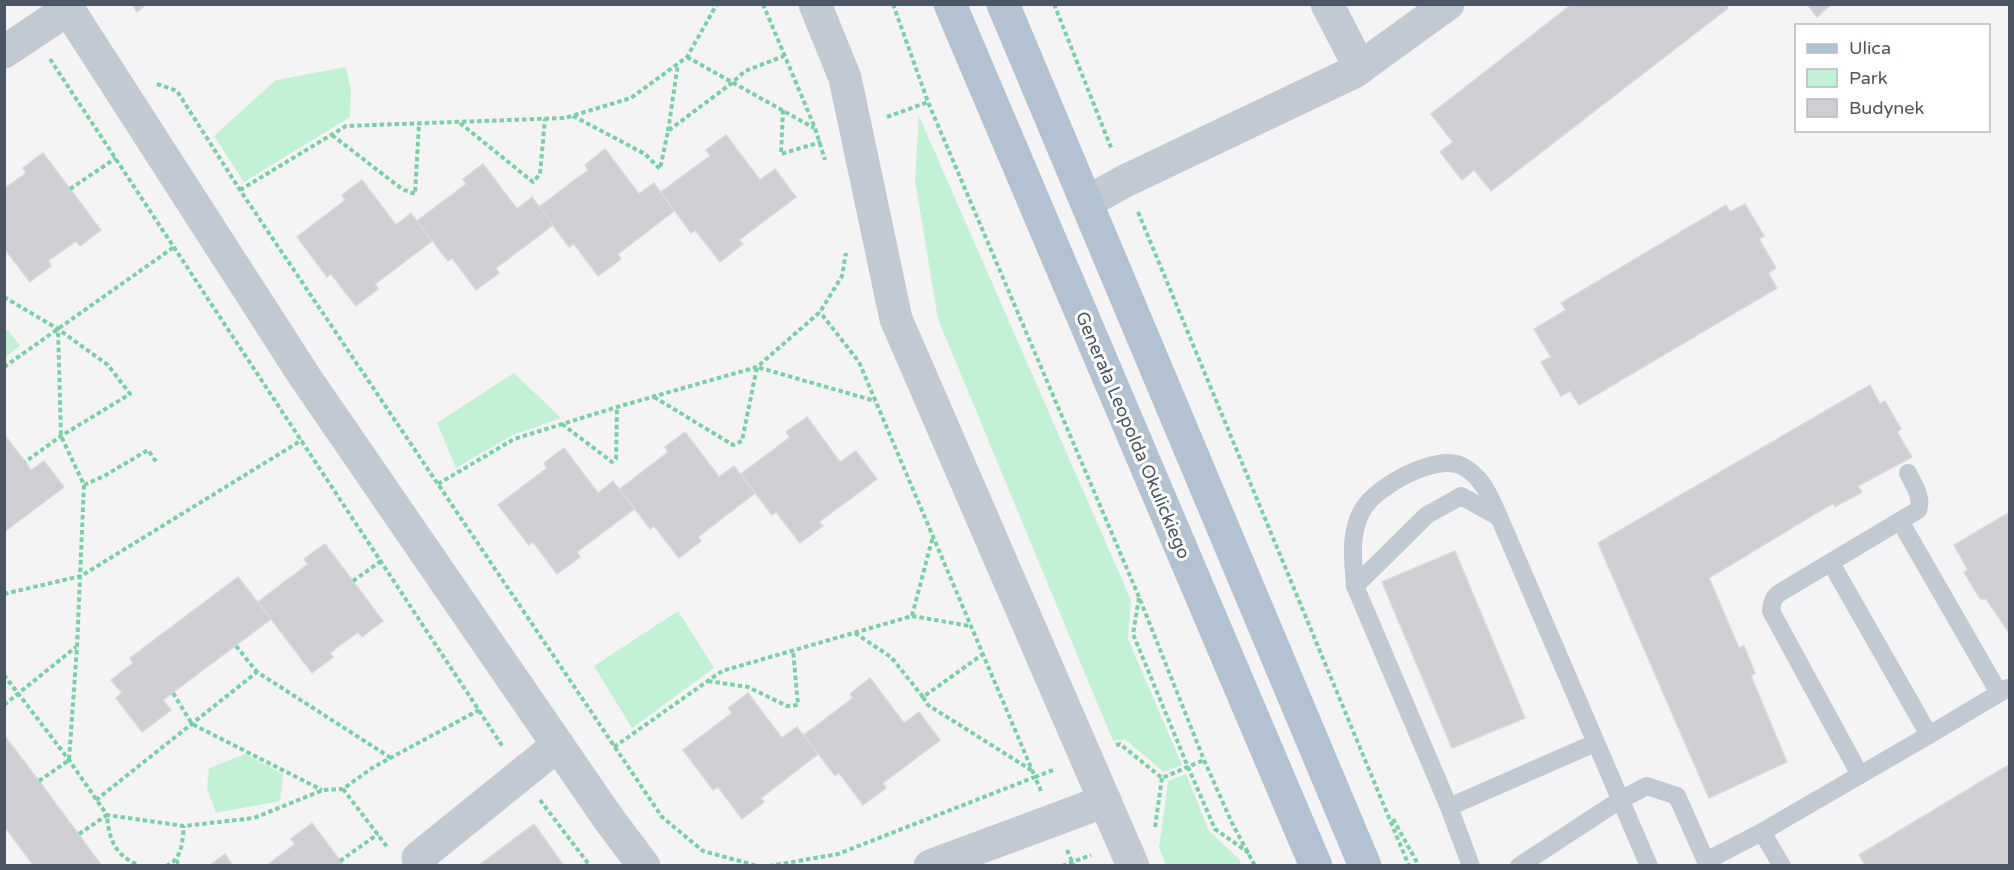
<svg xmlns="http://www.w3.org/2000/svg" width="2014" height="870" font-family="'Varela Round',sans-serif">
	<style>
		.green { fill: #c3f1d5 }
		.building { fill: #cdcfd5; stroke: #d7d9de; stroke-width: 1.5 }
		.lines { fill: none; stroke-linecap: round; stroke-linejoin: round }
		.path { stroke: #7ad0a6; stroke-width: 4; stroke-dasharray: 4.5 3; stroke-linecap: butt }
		.service { stroke: #c1cad2; stroke-width: 18 }
		.minor { stroke: #c1cad2; stroke-width: 33 }
		.primary { stroke: #b3c2d1; stroke-width: 33 }
		.labels { text-anchor: middle; stroke-width: 6; stroke-linejoin: round; paint-order: stroke }
		.street-label { font-size: 18px; fill: #4a5661; stroke: #fff }
	</style>
	<rect width="100%" height="100%" fill="#f5f3f3"/>
	<g class="green">
		<polygon points="346,67 351,90 350,117 244,182 214,136 276,80"/>
		<polygon points="919,116 1131,600 1128,639 1182,765 1164,772 1125,739 1113,741 938,319 915,180"/>
		<polygon points="8,330 20,346 5,357 5,331"/>
		<polygon points="514,373 561,418 513,435 456,468 437,423"/>
		<polygon points="678,611 714,668 632,728 594,666"/>
		<polygon points="245,754 283,774 280,801 216,813 207,788 209,768"/>
		<polygon points="1186,774 1209,831 1239,859 1241,865 1166,865 1159,848 1168,781"/>
	</g>
	<g class="building">
		<polygon points="132,4 147,4 137,12"/>
		<polygon points="1572,4 1726,4 1728,8 1491,191 1474,170 1462,180 1440,152 1453,142 1431,114"/>
		<polygon points="1807,4 1832,4 1817,17"/>
		<polygon points="726,135 760,180 775,169 796,197 739,240 743,244 720,262 695,230 691,233 661,192 710,156 706,150"/>
		<polygon points="605,149 639,194 654,183 674,211 618,254 621,259 598,276 574,244 569,247 539,207 588,170 585,165"/>
		<polygon points="43,153 101,230 80,246 76,241 48,261 51,266 30,282 4,248 4,189 26,173 23,168"/>
		<polygon points="483,164 517,209 532,197 553,225 496,268 499,273 476,290 452,258 448,261 417,221 466,184 463,179"/>
		<polygon points="362,180 396,225 411,213 432,241 375,284 378,289 356,306 331,274 327,277 297,237 345,200 342,195"/>
		<polygon points="1745,204 1764,236 1759,239 1776,268 1768,273 1777,288 1579,405 1570,391 1561,396 1541,362 1551,357 1534,329 1566,310 1561,303 1726,205 1730,212"/>
		<polygon points="1870,385 1880,404 1885,401 1901,429 1897,432 1912,457 1858,486 1862,492 1835,507 1833,503 1709,578 1739,648 1744,646 1755,673 1751,676 1787,762 1709,798 1598,543"/>
		<polygon points="807,417 840,462 856,451 877,479 819,522 823,526 800,543 776,512 772,515 741,474 790,437 786,432"/>
		<polygon points="685,432 719,477 734,466 755,493 698,537 701,541 679,558 654,526 650,529 620,489 668,452 665,447"/>
		<polygon points="4,434 31,470 44,461 64,487 4,532"/>
		<polygon points="564,448 598,493 613,481 634,509 577,552 580,557 557,574 533,542 529,545 498,505 547,468 544,463"/>
		<polygon points="2010,512 2010,634 1986,599 1980,599 1964,572 1968,570 1954,545"/>
		<polygon points="325,544 383,621 362,637 358,632 330,653 333,657 312,673 258,602 308,564 304,559"/>
		<polygon points="1455,551 1525,718 1452,748 1382,582"/>
		<polygon points="238,577 271,619 163,700 171,710 142,732 116,698 122,693 111,680 133,663 130,658"/>
		<polygon points="870,678 904,723 919,712 940,740 883,783 886,788 863,805 839,773 835,776 804,735 853,698 850,694"/>
		<polygon points="748,693 782,738 797,727 818,754 761,798 764,802 742,819 718,787 713,790 683,750 732,713 728,708"/>
		<polygon points="4,735 39,781 102,866 34,866 4,826"/>
		<polygon points="2010,764 2010,866 1866,866 1859,855"/>
		<polygon points="312,823 344,866 266,866 295,844 291,839"/>
		<polygon points="534,824 564,866 478,866"/>
		<polygon points="225,854 233,866 209,866"/>
	</g>
	<g class="lines">
		<g class="path">
			<polyline points="763,4 815,128 825,160"/>
			<polyline points="893,4 928,102 1139,597 1204,760 1232,823 1255,866"/>
			<polyline points="1054,4 1112,150"/>
			<polyline points="687,57 814,128"/>
			<polyline points="50,59 503,747"/>
			<polyline points="157,84 177,91 240,190 662,817 703,851 758,866"/>
			<polyline points="783,110 781,154 821,142"/>
			<polyline points="573,116 645,154 660,169 668,131 732,83 745,71 784,56"/>
			<polyline points="887,117 928,102"/>
			<polyline points="460,123 533,182 540,174 545,119"/>
			<polyline points="668,131 678,64"/>
			<polyline points="332,135 402,189 415,194 419,124"/>
			<polyline points="70,189 116,158"/>
			<polyline points="240,190 346,126 565,118 631,98 687,57 717,4"/>
			<polyline points="1138,212 1409,866"/>
			<polyline points="4,297 58,329 108,365 130,394 61,436 25,462"/>
			<polyline points="4,367 174,247"/>
			<polyline points="654,397 733,445 742,441 757,367 875,401"/>
			<polyline points="562,424 612,462 616,459 617,407"/>
			<polyline points="438,484 514,439 617,407 757,367 820,312 842,276 846,253"/>
			<polyline points="84,485 104,476 148,450 157,463"/>
			<polyline points="353,581 381,561"/>
			<polyline points="4,594 81,576 302,440"/>
			<polyline points="1139,598 1133,634 1188,767 1215,829 1249,853"/>
			<polyline points="912,616 970,626"/>
			<polyline points="855,633 891,657 923,697 983,654"/>
			<polyline points="236,646 257,672"/>
			<polyline points="4,675 69,760 107,815 184,826 254,818 323,790 343,789 372,768 479,710"/>
			<polyline points="708,681 748,687 787,706 798,705 793,650"/>
			<polyline points="173,693 192,724 322,790"/>
			<polyline points="923,697 928,705 1031,770"/>
			<polyline points="4,705 76,647"/>
			<polyline points="1116,745 1120,744 1162,778 1204,760"/>
			<polyline points="614,747 722,671 912,616 933,536"/>
			<polyline points="39,781 69,760 77,647 84,485 61,436 58,329"/>
			<polyline points="343,789 388,848"/>
			<polyline points="1041,791 1035,777 1056,769"/>
			<polyline points="96,800 257,672 391,758"/>
			<polyline points="540,800 590,866"/>
			<polyline points="1393,819 1419,866"/>
			<polyline points="1155,827 1162,778"/>
			<path d="M79,834L107,815C109,841 115,855 140,866"/>
			<polyline points="1067,850 1074,866"/>
			<polyline points="176,860 180,866"/>
			<polyline points="340,861 378,834"/>
			<path d="M166,866C183,859 182,841 184,826"/>
			<polyline points="769,866 838,854 1035,777 859,362 820,312"/>
			<polyline points="1062,866 1091,855"/>
		</g>
		<g class="service">
			<polyline points="1900,521 1999,693"/>
			<polyline points="1831,563 1929,735 1860,775"/>
			<path d="M1355,586C1353,561 1349,532 1363,509C1377,486 1436,453 1462,466C1483,477 1490,497 1499,517"/>
			<polyline points="1929,735 2008,688"/>
			<polyline points="1449,807 1595,743"/>
			<polyline points="1762,832 1782,866"/>
			<path d="M1706,861L1762,832L1860,775L1771,611C1772,602 1773,597 1781,592L1918,510C1923,497 1913,484 1908,473"/>
			<polyline points="1471,866 1449,807 1355,586 1427,515 1461,496 1499,517 1649,866"/>
			<polyline points="1519,866 1620,800 1647,786 1677,796 1708,866"/>
		</g>
		<g class="minor">
			<polyline points="65,4 305,377 608,818 644,866"/>
			<polyline points="815,4 845,78 896,319 1133,866"/>
			<polyline points="1327,4 1360,68"/>
			<polyline points="4,52 68,9"/>
			<polyline points="1087,202 1125,181 1354,72 1448,4"/>
			<polyline points="422,866 418,858 558,745"/>
			<polyline points="930,866 1105,801"/>
		</g>
		<g class="primary">
			<polyline points="950,4 1316,866"/>
			<polyline points="1003,4 1365,866"/>
		</g>
	</g>
	<g class="labels">
		<g class="street-label">
			<text transform="translate(1133 435) rotate(67)" y="6">Generała Leopolda Okulickiego</text>
		</g>
	</g>
	<rect width="2014" height="870" fill="none" stroke="#4a5661" stroke-width="12"/>
	<rect x="1795" y="24" width="195" height="108" fill="#ffffff" stroke="#b7bbc0" stroke-width="1.5"/>
	<rect x="1807" y="44" width="30" height="9" fill="#b3c2d1" stroke="#b7bbc0" stroke-width="1.5"/>
	<text x="1849" y="54" font-size="18" fill="#4a5661">Ulica</text>
	<rect x="1807" y="69" width="30" height="18" fill="#c3f1d5" stroke="#b7bbc0" stroke-width="1.5"/>
	<text x="1849" y="84" font-size="18" fill="#4a5661">Park</text>
	<rect x="1807" y="99" width="30" height="18" fill="#cdcfd5" stroke="#b7bbc0" stroke-width="1.5"/>
	<text x="1849" y="114" font-size="18" fill="#4a5661">Budynek</text>
</svg>
